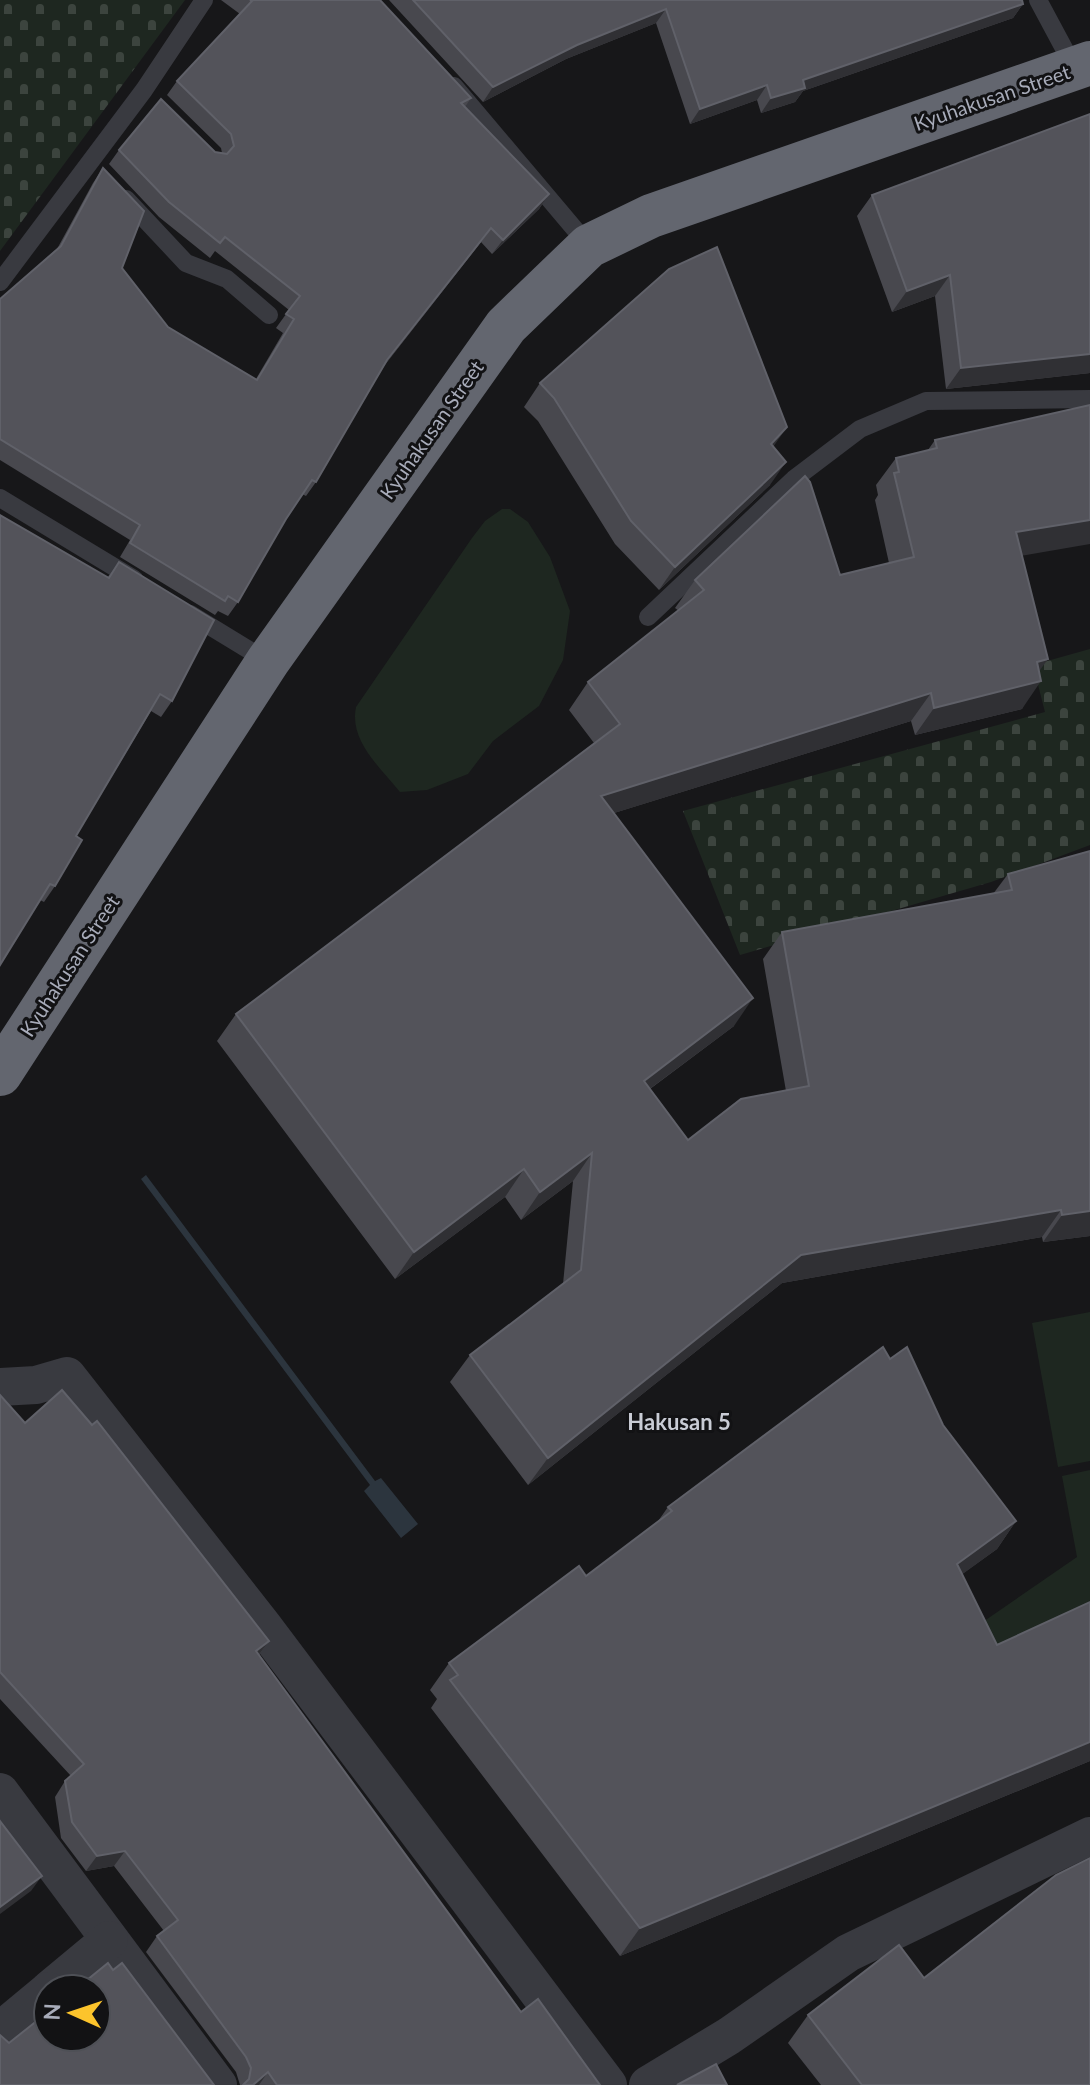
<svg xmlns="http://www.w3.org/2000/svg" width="1090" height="2085" font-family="Lato,sans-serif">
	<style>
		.grass { fill: #1e2720 }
		.cemetery { fill: url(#cemetery-stones) }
		.water { fill: #2c353e }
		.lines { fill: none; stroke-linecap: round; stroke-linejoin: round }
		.lane { stroke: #393a40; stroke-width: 18 }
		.street { stroke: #393a40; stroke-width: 38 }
		.highway { stroke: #63666f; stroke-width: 44 }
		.wall { fill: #48484e }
		.shaded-wall { fill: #303034 }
		.building { fill: #53535a; stroke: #606169; stroke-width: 2 }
		.labels { text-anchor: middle; stroke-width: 6; stroke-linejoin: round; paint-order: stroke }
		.street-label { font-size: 20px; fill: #a8acba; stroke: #121214 }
		.neighbourhood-label { font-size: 22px; font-weight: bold; fill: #c9ccd5; stroke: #121214 }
	</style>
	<defs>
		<pattern id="cemetery-stones" width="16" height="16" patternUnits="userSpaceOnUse" patternTransform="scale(2)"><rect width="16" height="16" fill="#1e2720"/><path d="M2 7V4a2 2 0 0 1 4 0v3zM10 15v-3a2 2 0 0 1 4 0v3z" fill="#3c443e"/></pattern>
	</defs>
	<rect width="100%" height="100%" fill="#171719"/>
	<g class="grass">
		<path d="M502,509H510L528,522L550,557L570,611L563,660L539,706L493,741L468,774L427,790L400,792C380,767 349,741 356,707L472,538L485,521Z"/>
		<polygon points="1090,1312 1090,1461 1058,1467 1032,1323"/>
		<polygon points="1090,1470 1090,1620 978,1673 961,1637 1077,1557 1062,1476"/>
	</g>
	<g class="cemetery">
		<polygon points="0,0 185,0 0,251"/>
		<polygon points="1090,649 1090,845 991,882 740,955 683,811 1045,712 1033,665"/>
	</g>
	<polygon class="water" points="146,1175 375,1481 381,1478 418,1524 401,1538 364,1491 370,1485 141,1179"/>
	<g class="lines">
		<g class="lane">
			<polyline points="1038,0 1075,69"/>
			<polyline points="454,86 589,246"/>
			<polyline points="126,199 186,263 227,279 269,315"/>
			<polyline points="0,282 144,90 204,0"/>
			<polyline points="0,498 134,579"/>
			<polyline points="190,614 267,661"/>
			<polyline points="648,617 794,479 860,429 926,401 1090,399"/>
		</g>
		<g class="street">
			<polyline points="0,1387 36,1385 67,1376 263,1626 608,2085"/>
			<polyline points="0,1792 218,2085"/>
			<polyline points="50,1989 109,1940"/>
			<polyline points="0,2031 48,1991"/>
			<polyline points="648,2085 729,2036 848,1953 1090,1836"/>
		</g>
		<polyline class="highway" points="0,1074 268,661 506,326 589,246 651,216 1090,63"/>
	</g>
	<g class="wall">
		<polygon points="221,0 380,0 471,98 465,107 549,194 539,209 492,254 481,242 384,366 316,482 306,496 302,494 286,519 238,602 228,616 218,611 215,615 120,557 130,540 0,460 0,299 57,249 93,183 103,168 122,268 168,327 256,379 283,333 276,328 289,310 215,251 210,258 159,217 109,164 119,150 215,152 222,153 221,148 167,95 177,81 240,14"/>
		<polygon points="389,0 1022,0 1023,4 1013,18 803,91 795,102 761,113 757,100 690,124 656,23 566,59 483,102"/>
		<polygon points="872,195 1090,373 946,389 935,296 892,312 857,216"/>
		<polygon points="540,383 773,447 770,485 659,590 615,544 538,421 524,407"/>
		<polygon points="935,440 1022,555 1039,671 1022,709 915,735 911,721 614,813 734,1026 650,1089 688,1140 786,1091 763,959 782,932 993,894 1008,874 1090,1236 1043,1242 1042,1237 782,1283 528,1485 450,1382 470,1355 563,1284 573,1181 521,1220 505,1197 395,1279 217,1041 236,1014 594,743 569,710 588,682 679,611 675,608 695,580 840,575 889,563 875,500 878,495 876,485 896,458 928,450"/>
		<polygon points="119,562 172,701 161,717 151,711 76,836 55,886 44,902 40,900 107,578"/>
		<polygon points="890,1359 943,1425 1016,1521 997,1549 962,1574 997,1645 1090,1602 1090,1761 620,1956 431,1708 437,1699 430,1690 449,1663 586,1576 656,1524 668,1507"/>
		<polygon points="0,1395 25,1423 269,1641 259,1655 521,2012 600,2085 240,2085 236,2072 146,1952 157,1936 164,1931 114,1866 86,1871 61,1838 55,1797 65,1781 71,1776 0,1699"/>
		<polygon points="924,1978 1090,2085 821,2085 788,2043 808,2015"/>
	</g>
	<g class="shaded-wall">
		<polygon points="1023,4 1013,18 803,91 795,102 761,113 771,98 803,80"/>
		<polygon points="666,9 656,23 566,59 483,102 493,87 577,45"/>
		<polygon points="767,85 757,100 690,124 700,109"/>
		<polygon points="549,194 539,209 492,254 503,240"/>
		<polygon points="491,228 481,242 377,375 387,360"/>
		<polygon points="950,275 935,296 892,312 907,291"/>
		<polygon points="1090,354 1090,373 946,389 961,368"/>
		<polygon points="787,427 771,450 771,444"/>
		<polygon points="786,462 770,485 659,590 675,567"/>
		<polygon points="1090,520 1090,544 997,560 1016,532"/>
		<polygon points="1048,659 1030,684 1041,681 1022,709 915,735 934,708 1037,662"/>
		<polygon points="931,693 911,721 582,823 601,796"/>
		<polygon points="753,998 734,1026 624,1108 644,1081"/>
		<polygon points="592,1153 573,1181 521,1220 540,1192"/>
		<polygon points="524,1169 505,1197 395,1279 414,1252"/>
		<polygon points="1061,1210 1042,1237 782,1283 528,1485 548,1458 801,1255"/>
		<polygon points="1090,1211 1090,1236 1043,1242 1062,1215"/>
		<polygon points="1016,1521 997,1549 938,1592 957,1564"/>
		<polygon points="269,1641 258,1656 256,1651"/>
		<polygon points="1090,1742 1090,1761 620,1956 640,1928"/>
		<polygon points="125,1851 114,1866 86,1871 97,1856"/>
		<polygon points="42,1876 31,1891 0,1914 0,1907"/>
		<polygon points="268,2072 259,2085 253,2085"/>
	</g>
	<g class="building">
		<polygon points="250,0 380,0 471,98 461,103 549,194 503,240 491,228 387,360 316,482 312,480 286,519 238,602 228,596 225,601 130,543 140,525 0,439 0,299 61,246 103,168 144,211 122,268 168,327 257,380 294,319 286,314 300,296 225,237 220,243 169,202 119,150 161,99 215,152 227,154 234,146 231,134 177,81 252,1"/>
		<polygon points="413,0 1022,0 1023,4 803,80 805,88 771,98 767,85 700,109 666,9 577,45 493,87"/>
		<polygon points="1090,114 1090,354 961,368 950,275 907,291 872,195"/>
		<polygon points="717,247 787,427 771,444 786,462 675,567 631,521 554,398 540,383 669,269"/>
		<polygon points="1090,405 1090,520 1016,532 1048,659 1037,662 1041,681 934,708 931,693 601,796 753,998 644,1081 688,1140 741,1099 809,1086 782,932 1012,890 1008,874 1090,851 1090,1211 1062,1215 1061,1210 801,1255 548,1458 470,1355 581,1270 592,1153 540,1192 524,1169 414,1252 236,1014 620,724 588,682 704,590 695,580 805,476 810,482 840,575 914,557 894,473 899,472 896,458 937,448 935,440"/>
		<polygon points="0,515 109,578 119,562 214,620 172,701 160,694 76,836 82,840 55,886 50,884 0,965"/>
		<polygon points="883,1347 890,1359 907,1347 943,1425 1016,1521 957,1564 997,1645 1090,1602 1090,1742 640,1928 450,1680 458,1675 449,1663 579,1566 586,1576 672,1511 668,1507"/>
		<polygon points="62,1390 92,1425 97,1421 269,1641 256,1651 521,2012 538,1999 600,2085 277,2085 268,2072 253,2085 243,2085 249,2079 251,2068 246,2057 157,1936 178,1920 125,1851 97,1856 72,1822 65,1781 84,1764 0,1672 0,1395 25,1423"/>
		<polygon points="0,1821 42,1876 0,1907"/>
		<polygon points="1090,1858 1090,2085 862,2085 808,2015 899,1945 924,1978 1056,1875"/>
		<polygon points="108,1963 113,1970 122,1963 214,2085 0,2085 0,2035 9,2043 48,2012 48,2037 96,2037 96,1989 76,1989"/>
		<polygon points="716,2064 727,2085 677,2085"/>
	</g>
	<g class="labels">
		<g class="street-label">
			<text transform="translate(992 98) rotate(-19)" y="7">Kyuhakusan Street</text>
			<text transform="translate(432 430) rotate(-55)" y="7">Kyuhakusan Street</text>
			<text transform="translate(70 966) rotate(-57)" y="7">Kyuhakusan Street</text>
		</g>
		<g class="neighbourhood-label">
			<text x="679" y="1430">Hakusan 5</text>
		</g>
	</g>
	<g transform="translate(72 2013) rotate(273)"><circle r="38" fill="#121214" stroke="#4e5056" stroke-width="2"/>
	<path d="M0-6L14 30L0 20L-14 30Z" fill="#fcc42c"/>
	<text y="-12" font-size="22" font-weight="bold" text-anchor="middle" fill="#a8acba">N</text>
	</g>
</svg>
